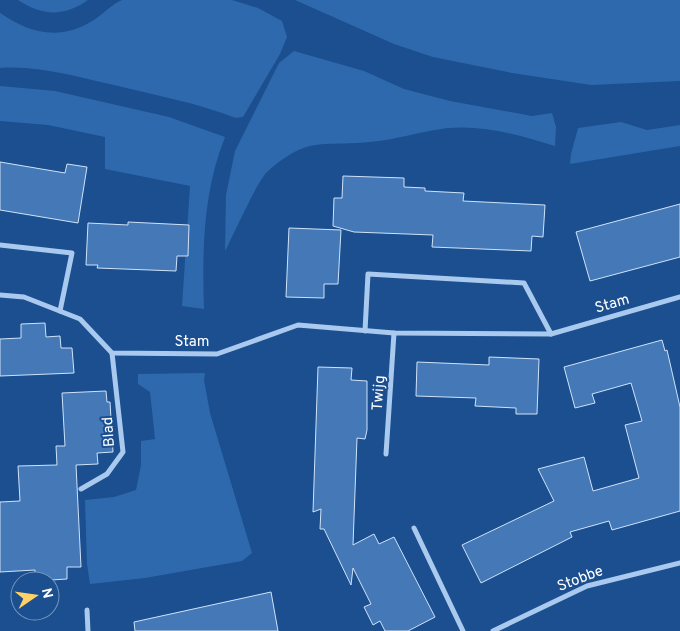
<svg xmlns="http://www.w3.org/2000/svg" width="680" height="631" font-family="Overpass,sans-serif">
	<style>
		.green { fill: #2e69ad }
		.building { fill: #4478b7; stroke: #cfe3fa }
		.lines { fill: none; stroke-linecap: round; stroke-linejoin: round }
		.street { stroke: #a9c9ee; stroke-width: 5 }
		.labels { text-anchor: middle; stroke-width: 4; stroke-linejoin: round; paint-order: stroke }
		.street-label { font-size: 15px; fill: #fff; stroke: #1b4f8f }
	</style>
	<rect width="100%" height="100%" fill="#1b4f8f"/>
	<g class="green">
		<path d="M18,0H88C64,17 42,16 18,0Z"/>
		<path d="M122,0H232L258,8L282,21L287,37L280,54L243,117L236,118C197,103 155,95 114,85C77,77 38,65 0,68V13C31,34 60,41 94,20C104,13 111,5 122,0Z"/>
		<polygon points="295,0 680,0 680,81 591,85 512,73 433,57 394,44"/>
		<path d="M294,51L364,71L404,89L450,101L532,116L552,113L556,127L555,146C519,135 486,125 448,128C421,131 396,140 369,142C321,147 310,135 268,171C258,179 233,236 225,251L226,195L235,151L279,63Z"/>
		<path d="M0,86L55,91L169,117L225,137C203,192 202,251 204,309L182,306L190,186L105,169V137L48,125L0,121Z"/>
		<polygon points="621,122 647,130 680,125 680,146 570,164 571,154 578,128"/>
		<polygon points="205,373 204,380 210,413 252,553 242,561 145,578 90,584 87,564 85,500 114,497 136,490 141,465 141,441 155,439 150,392 138,384 138,374"/>
	</g>
	<g class="building">
		<polygon points="0,162 65,173 67,164 87,167 78,223 0,210"/>
		<polygon points="343,176 404,178 404,187 425,188 425,191 464,193 463,201 545,205 543,237 532,236 531,251 432,247 433,235 354,232 333,226 334,198 342,198"/>
		<polygon points="680,204 680,257 590,281 576,232"/>
		<polygon points="128,222 189,225 188,256 177,256 176,271 97,268 98,265 86,265 88,223 128,225"/>
		<polygon points="289,228 341,230 338,284 324,284 324,298 286,297"/>
		<polygon points="45,323 46,337 60,336 61,348 72,348 74,373 0,376 0,339 21,338 21,324"/>
		<polygon points="662,340 665,351 667,350 680,407 680,511 612,530 609,521 570,532 572,537 481,583 462,545 554,501 538,469 584,457 593,491 639,478 625,425 642,421 631,383 592,394 595,403 575,408 564,367"/>
		<polygon points="489,357 539,359 537,414 516,414 516,408 475,406 476,398 416,396 417,362 489,365"/>
		<polygon points="318,367 352,368 351,380 367,381 367,430 365,439 357,438 353,545 374,534 379,544 394,537 435,617 408,631 385,631 380,621 373,625 364,607 371,604 353,568 351,585 324,529 320,529 321,509 313,512"/>
		<polygon points="106,391 107,402 110,402 113,452 97,453 98,464 76,465 81,567 67,567 67,579 35,581 35,570 0,572 0,502 20,501 18,466 57,465 56,446 65,446 62,393"/>
		<polygon points="271,592 278,631 135,631 134,622"/>
	</g>
	<g class="lines">
		<g class="street">
			<polyline points="0,245 72,253 60,311"/>
			<polyline points="0,295 24,297 80,319 112,353 217,354 298,325 394,333 551,334 680,297"/>
			<polyline points="365,331 368,274 524,283 551,334"/>
			<polyline points="386,454 394,333"/>
			<polyline points="81,489 107,474 123,452 112,353"/>
			<polyline points="414,528 463,631"/>
			<polyline points="87,610 88,631"/>
			<polyline points="493,631 587,586 680,563"/>
		</g>
	</g>
	<g class="labels">
		<g class="street-label">
			<text transform="translate(612 303) rotate(-16)" y="5">Stam</text>
			<text x="192" y="346">Stam</text>
			<text transform="translate(378 393) rotate(-86)" y="5">Twijg</text>
			<text transform="translate(108 432) rotate(-94)" y="5">Blad</text>
			<text transform="translate(580 578) rotate(-21)" y="5">Stobbe</text>
		</g>
	</g>
	<g transform="translate(35 596) rotate(77)"><circle r="24" fill="#1b4f8f" stroke="#7695bc"/>
	<path d="M0-4L9 19L0 12L-9 19Z" fill="#ffd166"/>
	<text y="-8" font-size="14" font-weight="bold" text-anchor="middle" fill="#ffffff">N</text>
	</g>
</svg>
